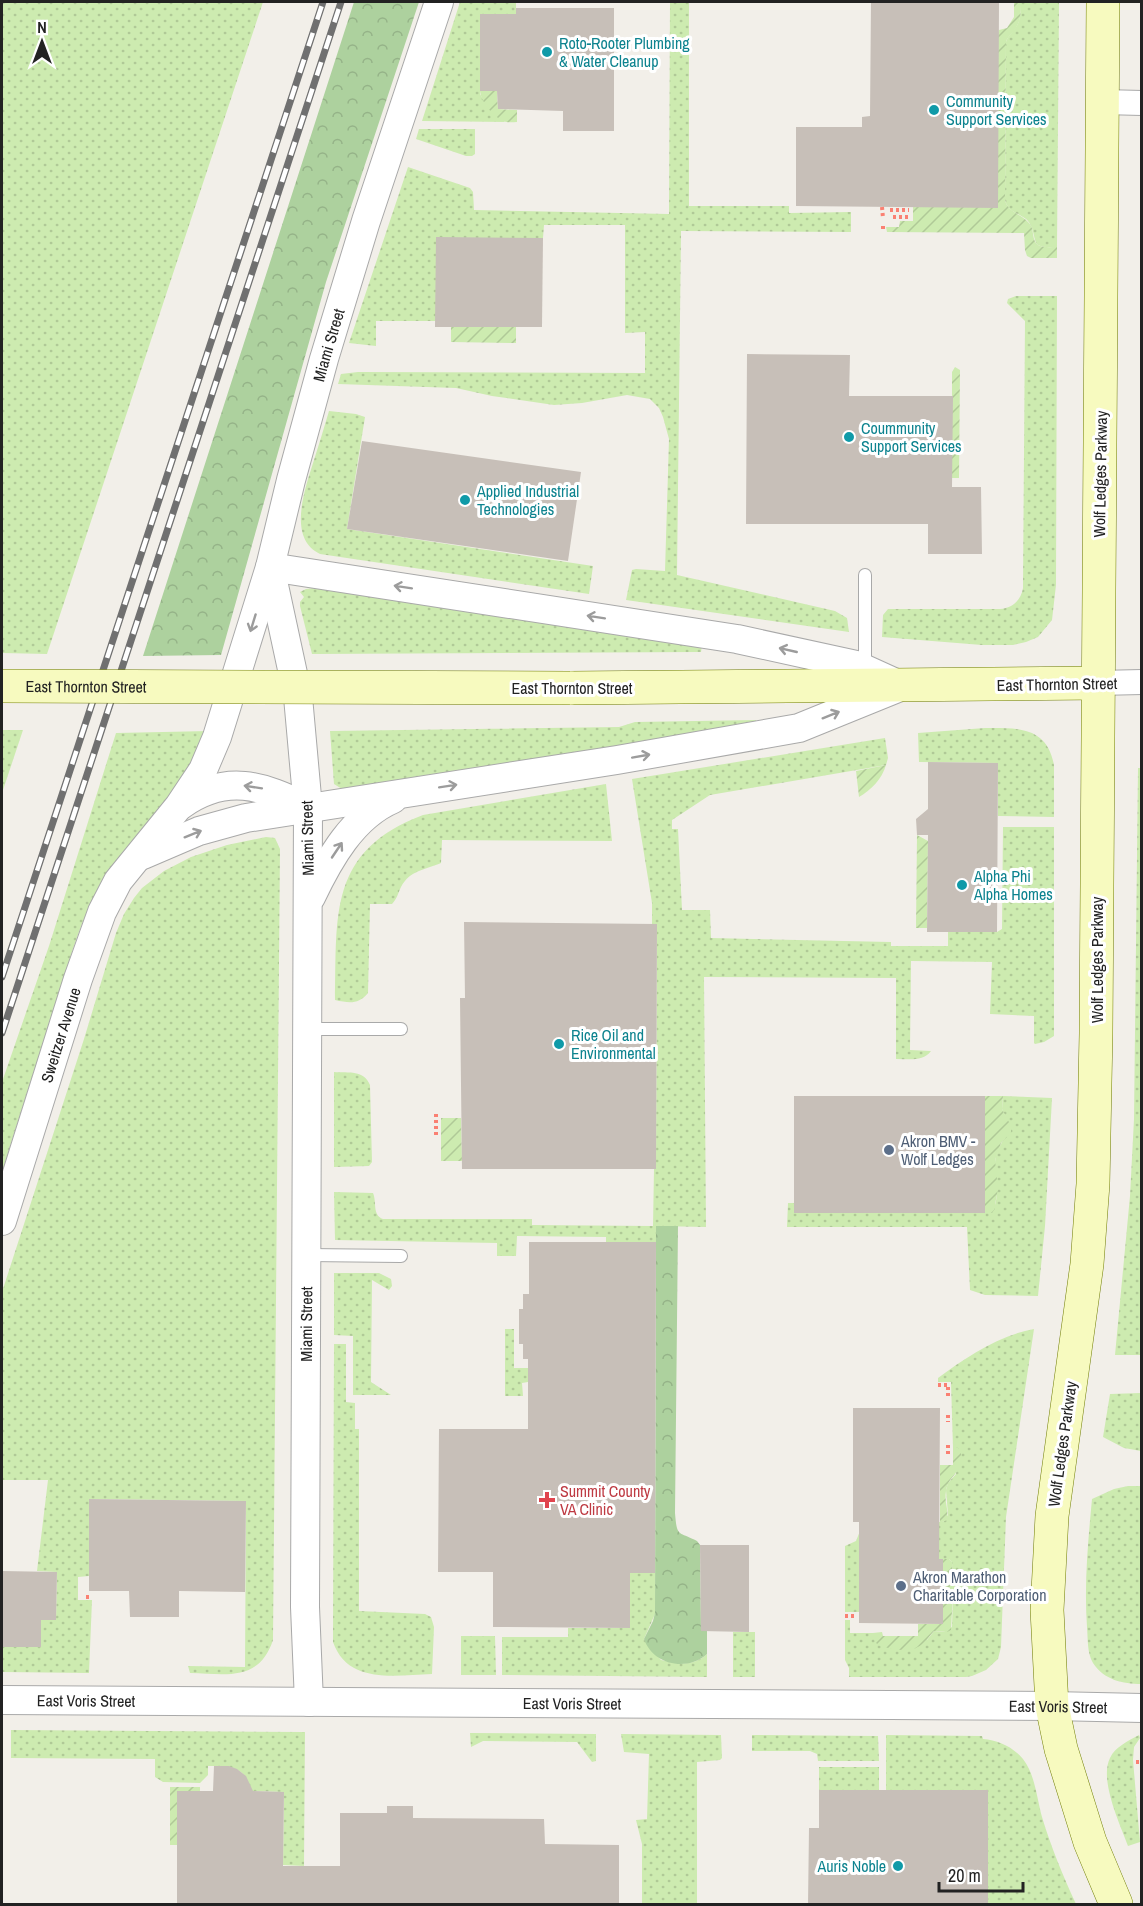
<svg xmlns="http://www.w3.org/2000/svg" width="1143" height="1906" font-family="'Archivo Narrow',sans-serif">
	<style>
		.grass { fill: url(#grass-dots) }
		.forest { fill: url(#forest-crowns) }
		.garden { fill: url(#garden-furrows) }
		.building { fill: #c7bfb8 }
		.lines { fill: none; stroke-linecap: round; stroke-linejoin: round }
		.service-casing { stroke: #a9a9a9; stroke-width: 14 }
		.minor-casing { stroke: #a9a9a9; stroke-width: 26 }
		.tertiary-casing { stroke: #a9a9a9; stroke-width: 30 }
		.secondary-casing { stroke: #707d05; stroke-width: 34 }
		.path { stroke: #fa8072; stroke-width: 4; stroke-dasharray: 3 3; stroke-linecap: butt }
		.service { stroke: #fff; stroke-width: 12 }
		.minor { stroke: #fff; stroke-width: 24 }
		.tertiary { stroke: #fff; stroke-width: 28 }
		.secondary { stroke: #f7fabf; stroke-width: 33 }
		.rail-casing { stroke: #707070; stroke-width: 7 }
		.rail { stroke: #fff; stroke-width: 4.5; stroke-dasharray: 14; stroke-linecap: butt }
		.secondary-bridge-casing { stroke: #707d05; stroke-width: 34; stroke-linecap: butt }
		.secondary-bridge { stroke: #f7fabf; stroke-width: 33 }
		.oneway { stroke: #9c9c9c }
		.culture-dot { fill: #0f9aa8; stroke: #fff; stroke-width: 2 }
		.service-dot { fill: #5c6f8a; stroke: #fff; stroke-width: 2 }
		.health-dot { fill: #e0444e; stroke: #fff; stroke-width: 2 }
		.labels { text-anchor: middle; stroke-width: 6; stroke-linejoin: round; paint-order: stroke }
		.culture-label { font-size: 16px; fill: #0d838f; stroke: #fff; text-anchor: start }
		.street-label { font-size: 16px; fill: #222; stroke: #fff }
		.service-label { font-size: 16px; fill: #4e5e75; stroke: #fff; text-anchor: start }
		.health-label { font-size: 16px; fill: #be3a42; stroke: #fff; text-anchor: start }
	</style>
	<defs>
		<pattern id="grass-dots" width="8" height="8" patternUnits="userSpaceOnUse" patternTransform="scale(1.5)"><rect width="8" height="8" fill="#cdebb0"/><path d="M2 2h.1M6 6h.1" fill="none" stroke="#b0c997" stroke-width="1.8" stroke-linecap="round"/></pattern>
		<pattern id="forest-crowns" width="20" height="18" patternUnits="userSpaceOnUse" patternTransform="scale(1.5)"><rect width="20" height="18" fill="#add19e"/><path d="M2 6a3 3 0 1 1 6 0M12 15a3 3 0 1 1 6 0" fill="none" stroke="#95b388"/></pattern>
		<pattern id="garden-furrows" width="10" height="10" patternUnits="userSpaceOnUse" patternTransform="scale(1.5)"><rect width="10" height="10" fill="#cdebb0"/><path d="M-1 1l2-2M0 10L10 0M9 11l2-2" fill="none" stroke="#b0c997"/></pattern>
	</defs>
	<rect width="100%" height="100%" fill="#f2efe9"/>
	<g class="grass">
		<polygon points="2,2 263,2 47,654 2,653"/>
		<polygon points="460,2 575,2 516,2 516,14 480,14 480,94 487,106 505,122 422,121"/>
		<polygon points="670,2 689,2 689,206 789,206 789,213 851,212 851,232 681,231 677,575 835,611 847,618 849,632 626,600 632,570 636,569 665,571 669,439 663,417 659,408 650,399 627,395 582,403 554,405 492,396 456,388 338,384 341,374 358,372 645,373 645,332 625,333 625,225 544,225 543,238 436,321 376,321 376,346 349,343 408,167 470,188 473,192 474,210 669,214"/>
		<path d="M1021,2H1059L1057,247C1051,247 1043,248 1038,245C1033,241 1035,227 1026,219C1017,212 1008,212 1005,200L1006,42C1008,36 1010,35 1014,30C1021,22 1021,11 1021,2Z"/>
		<polygon points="419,129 475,129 475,154 472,156 466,156 416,139"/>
		<path d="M1016,296H1057L1056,585L1052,620L1038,637L1026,642L1013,645H982L882,637L883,615L888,609H1000C1013,608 1021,600 1023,588L1025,321L1007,303L1008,299Z"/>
		<path d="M329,411L356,414L365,417L347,529L593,566L589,594L320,554C286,538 306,486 314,460C319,444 324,428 329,411Z"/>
		<polygon points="314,588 702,645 701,652 312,654 300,606 300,602 304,597 300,592 306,589"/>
		<polygon points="756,720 756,725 342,789 334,784 330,731 619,727 635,722"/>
		<path d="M985,728C1017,728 1047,726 1054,765V817L998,816V763L919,762L918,733Z"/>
		<polygon points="2,730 23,730 2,793"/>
		<path d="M209,731C187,791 133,830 102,883C79,921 68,966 55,1007C37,1062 19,1117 2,1172V1082L49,946L116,733Z"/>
		<path d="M885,738L888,758L886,765L710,795L672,820V829H678L682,910H710L711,938L891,942V946H948V932H997L1002,929L1003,827H1054V1036L1044,1042L1035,1044L1034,1043V1016L990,1014L992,962L911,961L910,1050L931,1051C923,1062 909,1059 896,1059V978L704,977L706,1227L657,1226L656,1242H606V1237L517,1236L516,1256H497V1243L335,1240L334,1192L373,1193C377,1202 372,1215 383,1219H532V1225L653,1226L654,1169L656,1168L657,924H652V903L632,779Z"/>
		<polygon points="1138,768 1142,768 1142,1355 1115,1355 1130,1196 1134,1119"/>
		<path d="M606,784L612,841L442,840L441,863C425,870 410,870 401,887C398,893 397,899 392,904H370L368,993C358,1005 349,1003 335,1000C337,914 328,851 423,815Z"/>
		<path d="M266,837L275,838L280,849L273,1640C259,1682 227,1674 190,1673L188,1666L245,1667L246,1501L89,1499V1576L78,1577V1600H92L89,1673L2,1672V1647H41V1620H56L57,1572L37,1571L48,1480H2V1292L84,1039L116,933L124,914L134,898L142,888L164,871L191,857L227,845Z"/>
		<path d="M334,1072C349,1073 364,1070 370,1085L372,1162L369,1166L334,1167Z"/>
		<path d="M1003,1096L1052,1098L1045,1226L1038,1296L985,1295L970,1290L967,1227H787L788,1203H794V1213L995,1205C999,1190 996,1182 995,1167C994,1152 1003,1140 1011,1129L1002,1109Z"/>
		<polygon points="334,1273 379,1273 391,1279 392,1286 389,1290 372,1280 371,1382 391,1395 353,1395 353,1336 334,1335"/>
		<polygon points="505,1329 514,1329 514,1368 528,1368 528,1382 522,1383 523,1396 505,1396"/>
		<path d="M1034,1329L1006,1517L1001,1647L998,1659L986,1670L972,1676L966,1677H849V1668L845,1660V1620H850V1633H873V1638L927,1640L934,1631L944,1632L952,1627L953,1592L952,1562L949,1559H859V1612H845V1546L856,1541L860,1531V1523L943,1522L948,1515L946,1490L948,1483L956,1474L958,1448H953L951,1382H938V1378C966,1357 1000,1335 1034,1329Z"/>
		<path d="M334,1344H346V1402L355,1403V1429H359V1611L425,1614L431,1617L434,1627L432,1674C396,1675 348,1685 333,1642Z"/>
		<polygon points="1141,1393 1141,1451 1124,1448 1103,1437 1110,1394"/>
		<path d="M1128,1486H1141V1684C1123,1684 1104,1680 1093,1663C1087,1653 1088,1639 1087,1627C1084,1584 1088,1542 1092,1499L1114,1489Z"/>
		<path d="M630,1573H655V1614L644,1639L661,1660C678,1664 693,1667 707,1654V1677L502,1675V1637H568V1628H630Z"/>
		<rect x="733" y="1632" width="22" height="45"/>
		<polygon points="461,1636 495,1636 496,1675 461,1675"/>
		<path d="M11,1730L305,1732L304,1866L283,1865L284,1792L251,1791C246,1766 230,1766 208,1766V1775L200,1783L163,1782L155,1777V1759L11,1758Z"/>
		<polygon points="470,1733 596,1734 596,1761 592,1762 577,1742 483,1741 471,1747"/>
		<polygon points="621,1734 721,1735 722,1758 720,1760 697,1762 697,1904 642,1904 642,1844 636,1820 647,1819 649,1754 624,1752"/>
		<polygon points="752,1735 878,1736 879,1761 818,1761 817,1754 810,1751 752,1751"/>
		<path d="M886,1735L982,1736L983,1739C998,1740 1013,1747 1023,1759C1035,1774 1037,1799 1042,1817C1051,1847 1063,1876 1076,1904H988V1791L886,1790Z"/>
		<path d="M1139,1735L1140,1738L1134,1747L1133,1760L1140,1842L1128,1846C1120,1824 1099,1780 1110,1758C1115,1747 1128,1741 1139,1735Z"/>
		<rect x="819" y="1767" width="60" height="23"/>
	</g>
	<g class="forest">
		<polygon points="354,2 419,2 326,282 221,655 143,656"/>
		<path d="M656,1226H678L675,1513C677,1538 678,1531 697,1541L700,1545L701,1631H707V1654C687,1672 653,1665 644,1639L653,1621L655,1613Z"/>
	</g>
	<g class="garden">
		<path d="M1014,2H1021C1021,10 1021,19 1017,26C1014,33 1008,35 1006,42L1005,200C1008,213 1021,213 1029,223C1035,229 1031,240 1038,245C1043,248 1051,247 1057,247V258H1031L1027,256L1025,250L1024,233L887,232L886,227H899L900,221H913V207L999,30L1007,28L1014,17Z"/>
		<path d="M480,91H497L498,109L517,110V122C513,122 507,123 503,121C493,116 481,102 480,91Z"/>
		<polygon points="451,327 516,327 516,343 451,342"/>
		<polygon points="955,367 960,370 959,478 952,478 952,372"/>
		<path d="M886,765C882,779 871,790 859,797L856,771Z"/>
		<polygon points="917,835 928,841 927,928 916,928"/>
		<polygon points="985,1096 1003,1096 1002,1109 1011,1126 1011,1132 1001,1143 995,1160 998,1189 994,1210 992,1213 985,1213"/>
		<polygon points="441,1118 461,1118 462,1161 441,1161"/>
		<path d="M953,1448H958L961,1451C962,1477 949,1473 946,1491C944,1501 949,1510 947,1520L940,1523V1465H953Z"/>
		<path d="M943,1559H949L952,1562L953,1592L951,1630L947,1632L934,1631C930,1635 928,1639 924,1643C911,1654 890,1650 877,1644L873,1638V1633L882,1632L883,1636H918V1624H943Z"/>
		<polygon points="170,1787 200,1787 200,1791 177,1792 177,1845 170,1845"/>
	</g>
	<g class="building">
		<polygon points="871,2 999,2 998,208 796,206 796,127 862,127 862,117 870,116"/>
		<polygon points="516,8 614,8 614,131 563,131 563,111 498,109 497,91 480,91 480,14 516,14"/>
		<polygon points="436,237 543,238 542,327 435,327"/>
		<polygon points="747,354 850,355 849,396 953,396 952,487 981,487 982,554 928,554 928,524 746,524"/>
		<polygon points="362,441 581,472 568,561 347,529"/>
		<polygon points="928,762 998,763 997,932 927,932 928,835 917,835 916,819 928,809"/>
		<polygon points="464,922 657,924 656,1169 462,1169 460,998 465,998"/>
		<rect x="794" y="1096" width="191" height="117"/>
		<polygon points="529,1242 656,1242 655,1573 630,1573 630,1628 493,1627 493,1572 438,1572 439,1429 528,1429 528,1359 523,1359 523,1344 519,1344 519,1309 523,1309 523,1294 529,1294"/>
		<polygon points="853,1408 940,1408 939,1559 943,1559 943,1624 859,1623 859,1522 853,1522"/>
		<polygon points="89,1499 246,1501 245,1592 179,1591 179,1617 130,1617 129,1591 89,1591"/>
		<polygon points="700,1545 749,1545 749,1632 701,1631"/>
		<polygon points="2,1571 57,1572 56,1620 41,1620 41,1647 2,1647"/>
		<polygon points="214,1766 229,1766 237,1769 246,1776 253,1791 284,1792 283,1866 340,1866 340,1813 387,1813 387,1806 413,1806 413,1818 544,1819 545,1844 619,1845 619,1905 177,1905 177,1791 213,1791"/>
		<polygon points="819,1790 988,1790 988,1905 808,1905 809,1828 819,1828"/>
	</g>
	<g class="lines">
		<defs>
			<g id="service">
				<polyline points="865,669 865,575"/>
				<polyline points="308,1029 401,1029"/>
				<polyline points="307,1255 401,1256"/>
			</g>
			<g id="minor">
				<polyline points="1103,102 1142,103"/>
				<polyline points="1098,683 1142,682"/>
			</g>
			<g id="tertiary">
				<path d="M181,805C226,773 262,785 308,808"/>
				<polyline points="143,855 199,831 246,818 617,760 799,728 900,687"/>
				<path d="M311,897C329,859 353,816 393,799"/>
				<path id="s1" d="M2,1221L78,979L102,912L118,881L179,806L203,770L217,737L270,567L737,639L856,665L900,685"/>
				<path id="s2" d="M2,1700L1052,1706L1142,1708"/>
				<path id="s3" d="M309,1702L305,1607L308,808L298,697L270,567L291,480L324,359L366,221L439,2"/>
			</g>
			<g id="secondary">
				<polyline points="1103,2 1096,1033 1093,1184 1087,1264 1052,1516 1047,1610 1052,1706 1061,1749 1090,1842 1116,1904"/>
				<polyline points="570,688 1098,683"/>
			</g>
		</defs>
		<use href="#service" class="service-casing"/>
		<use href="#minor" class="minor-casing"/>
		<use href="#tertiary" class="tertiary-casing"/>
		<use href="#secondary" class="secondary-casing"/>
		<g class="path">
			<polyline points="882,207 883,218"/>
			<polyline points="890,210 909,210"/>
			<polyline points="893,217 909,217"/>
			<polyline points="883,226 883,232"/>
			<polyline points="436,1114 436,1138"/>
			<polyline points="938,1385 948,1385 948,1399"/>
			<polyline points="948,1415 948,1422"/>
			<polyline points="948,1445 948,1455"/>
			<polyline points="86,1597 92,1597"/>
			<polyline points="845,1616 854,1616"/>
			<polyline points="1136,1762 1142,1762"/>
		</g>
		<use href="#service" class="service"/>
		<use href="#minor" class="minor"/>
		<use href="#tertiary" class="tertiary"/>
		<use href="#secondary" class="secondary"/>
		<defs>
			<g id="rail">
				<polyline points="2,977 323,2"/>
				<polyline points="2,1033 341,2"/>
			</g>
		</defs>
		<use href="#rail" class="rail-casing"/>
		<use href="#rail" class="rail"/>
		<defs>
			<g id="secondary-bridge">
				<path id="s4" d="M2,686L570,688"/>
			</g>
		</defs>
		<use href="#secondary-bridge" class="secondary-bridge-casing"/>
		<use href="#secondary-bridge" class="secondary-bridge"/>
	</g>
	<defs><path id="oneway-shaft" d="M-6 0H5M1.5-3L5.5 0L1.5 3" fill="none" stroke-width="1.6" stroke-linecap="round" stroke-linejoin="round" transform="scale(1.5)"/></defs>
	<g class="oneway">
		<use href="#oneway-shaft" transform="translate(403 587) rotate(-171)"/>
		<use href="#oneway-shaft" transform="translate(596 617) rotate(-171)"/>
		<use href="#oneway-shaft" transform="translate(253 623) rotate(107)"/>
		<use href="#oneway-shaft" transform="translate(788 650) rotate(-167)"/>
		<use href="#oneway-shaft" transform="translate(831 715) rotate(-22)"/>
		<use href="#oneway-shaft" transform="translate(641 756) rotate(-10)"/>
		<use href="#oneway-shaft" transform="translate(448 786) rotate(-9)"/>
		<use href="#oneway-shaft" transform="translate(253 787) rotate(-171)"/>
		<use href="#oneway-shaft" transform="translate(193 834) rotate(-22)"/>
		<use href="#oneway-shaft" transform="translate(337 850) rotate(-56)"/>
	</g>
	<g class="culture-dot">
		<circle cx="547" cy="52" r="6"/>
		<circle cx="934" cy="110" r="6"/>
		<circle cx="849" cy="437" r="6"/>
		<circle cx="465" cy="500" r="6"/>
		<circle cx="962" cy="885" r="6"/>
		<circle cx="559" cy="1044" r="6"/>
		<circle cx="898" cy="1866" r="6"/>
	</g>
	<g class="service-dot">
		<circle cx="889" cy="1150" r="6"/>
		<circle cx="901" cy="1586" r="6"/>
	</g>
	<path class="health-dot" d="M544 1491h6v6h6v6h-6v6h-6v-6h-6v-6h6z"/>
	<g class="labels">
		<g class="culture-label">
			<text x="559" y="49">Roto-Rooter Plumbing<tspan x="559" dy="18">&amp; Water Cleanup</tspan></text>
			<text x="946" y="107">Community<tspan x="946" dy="18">Support Services</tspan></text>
			<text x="861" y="434">Coummunity<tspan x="861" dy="18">Support Services</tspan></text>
			<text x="477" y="497">Applied Industrial<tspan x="477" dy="18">Technologies</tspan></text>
			<text x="974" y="882">Alpha Phi<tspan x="974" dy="18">Alpha Homes</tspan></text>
			<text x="571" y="1041">Rice Oil and<tspan x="571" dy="18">Environmental</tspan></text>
			<text x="886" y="1872" text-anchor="end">Auris Noble</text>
		</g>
		<g class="street-label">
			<text dy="6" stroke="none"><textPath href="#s3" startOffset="1368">Miami Street</textPath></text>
			<text transform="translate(1100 474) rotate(-89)" y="6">Wolf Ledges Parkway</text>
			<text transform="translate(1057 684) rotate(-1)" y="6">East Thornton Street</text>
			<text dy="6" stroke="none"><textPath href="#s4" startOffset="84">East Thornton Street</textPath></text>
			<text x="572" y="694">East Thornton Street</text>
			<text transform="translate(307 838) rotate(-91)" y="6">Miami Street</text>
			<text transform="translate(1097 960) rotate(-90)" y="6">Wolf Ledges Parkway</text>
			<text dy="6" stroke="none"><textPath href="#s1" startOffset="195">Sweitzer Avenue</textPath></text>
			<text dy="6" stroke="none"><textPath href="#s3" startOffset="378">Miami Street</textPath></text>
			<text transform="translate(1062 1444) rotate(-82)" y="6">Wolf Ledges Parkway</text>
			<text dy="6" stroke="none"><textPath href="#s2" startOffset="84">East Voris Street</textPath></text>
			<text dy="6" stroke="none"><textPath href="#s2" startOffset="570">East Voris Street</textPath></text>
			<text dy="6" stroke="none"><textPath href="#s2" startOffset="1056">East Voris Street</textPath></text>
		</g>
		<g class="service-label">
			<text x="901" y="1147">Akron BMV -<tspan x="901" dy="18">Wolf Ledges</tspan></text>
			<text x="913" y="1583">Akron Marathon<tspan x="913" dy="18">Charitable Corporation</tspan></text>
		</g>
		<g class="health-label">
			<text x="560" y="1497">Summit County<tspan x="560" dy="18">VA Clinic</tspan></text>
		</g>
	</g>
	<rect width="1143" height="1906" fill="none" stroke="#222222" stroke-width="6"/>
	<g transform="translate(42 42)" stroke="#ffffff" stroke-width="4.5" paint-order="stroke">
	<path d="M0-4.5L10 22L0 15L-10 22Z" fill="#222222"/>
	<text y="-9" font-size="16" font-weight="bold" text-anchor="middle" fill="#222222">N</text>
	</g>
	<path d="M939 1882v9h84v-9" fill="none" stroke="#222222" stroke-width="3"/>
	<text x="948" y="1882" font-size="18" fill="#222222" stroke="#ffffff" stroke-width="4.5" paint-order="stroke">20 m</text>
</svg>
